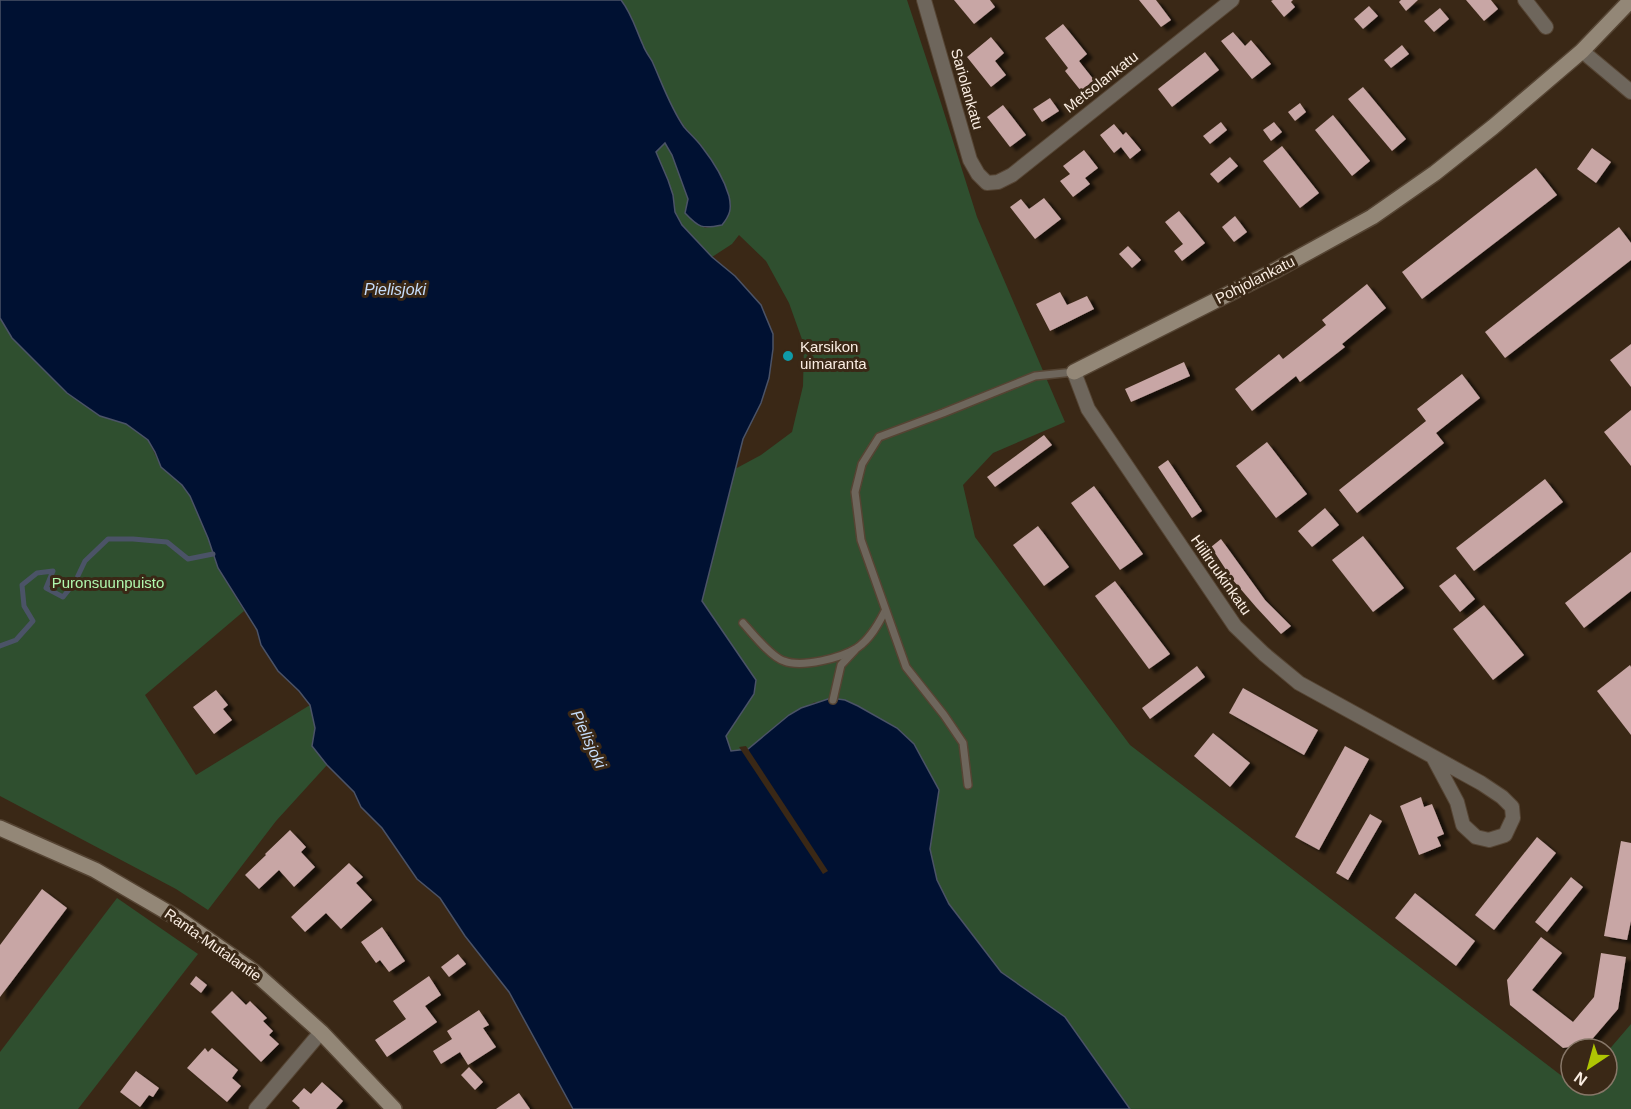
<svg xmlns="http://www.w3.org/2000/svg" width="1631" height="1109" font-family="Arial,sans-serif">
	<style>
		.green { fill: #2f4f2f }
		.water { fill: #001132; stroke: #4b5367; stroke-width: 1.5 }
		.pier { fill: #3a2816 }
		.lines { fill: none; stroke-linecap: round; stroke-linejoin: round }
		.stream { stroke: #4b5367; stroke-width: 5 }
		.building { fill: #c8a6a5; filter: url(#shadow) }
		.lane-casing { stroke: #543; stroke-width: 10 }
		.street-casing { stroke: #543; stroke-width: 16 }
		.secondary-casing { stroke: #543; stroke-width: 18 }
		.lane { stroke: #6e665c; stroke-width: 7 }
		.street { stroke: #6e665c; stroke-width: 14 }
		.secondary { stroke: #938777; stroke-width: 15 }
		.culture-dot { fill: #0f9aa8; stroke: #3a2816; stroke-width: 2 }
		.labels { text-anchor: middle; stroke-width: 6; stroke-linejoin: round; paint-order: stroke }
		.street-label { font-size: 15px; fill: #faede2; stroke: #3a2816 }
		.poi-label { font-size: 15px; fill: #faede2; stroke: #3a2816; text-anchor: start }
		.park-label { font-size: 15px; fill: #b0f8ae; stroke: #3a2816 }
		.water-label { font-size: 16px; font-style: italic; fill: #c6ddfb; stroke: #3a2816 }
	</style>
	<defs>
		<filter id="shadow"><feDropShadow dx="6" dy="4" stdDeviation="1.5" flood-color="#0009"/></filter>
	</defs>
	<rect width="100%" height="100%" fill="#3a2816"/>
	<g class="green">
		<polygon points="621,0 907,0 941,103 977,217 1065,422 993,453 963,485 975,537 1130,745 1571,1083 1571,1085 1576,1087 1578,1085 1607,1085 1607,1052 1631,1024 1631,1109 1130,1109 1065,1017 1001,972 949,904 937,880 930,849 939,790 914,744 897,728 858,706 815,702 789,715 748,749 731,752 726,736 756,680 702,601 735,469 761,455 792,432 803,386 804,345 789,303 766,261 739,235 732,244 712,257 682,225 675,212 673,195 668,180 656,152 665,143 672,155 688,199 685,213 705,228 722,225 724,182 702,146 684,126 676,113 662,87 650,58 643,46 631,16"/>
		<polygon points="0,318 12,338 100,416 126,423 148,440 161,467 182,485 190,496 208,538 218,568 244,611 145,695 196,775 310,705 315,728 312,746 327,765 276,821 208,910 176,889 0,796"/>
		<polygon points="117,898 198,954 78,1109 0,1109 0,1052"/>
	</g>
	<path class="water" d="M0,0H621C632,14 636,30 643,45C645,51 649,56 652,61C662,83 670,107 684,127C690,134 697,140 702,147C713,161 724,179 729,196C732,209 730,215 722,225C702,229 699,228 685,213L688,199L672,155L665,143L656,152L668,180L673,195L675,212L682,225L712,257L735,276L761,305L773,334V349L769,378L761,403L743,439L702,601L756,680L754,694L726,736L731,751L748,749L789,715L801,708L831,698L845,700L858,706L897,728L914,744L939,790L930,849L937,880L949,904L1001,972L1065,1017L1130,1109H573L509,992L465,936L440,898L417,879L382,828L361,807L354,792L327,765L312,746L315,728L310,705L299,691L278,671L261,645L257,630L218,568L208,538L190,496L182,485L161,467L155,452L148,440L126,424L100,416L67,393L12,338L0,318Z"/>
	<polygon class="pier" points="746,746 828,871 823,874 739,747"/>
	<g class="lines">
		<polyline class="stream" points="0,646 16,640 33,621 24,606 22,585 37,573 53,571 46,588 63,597 75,582 85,561 108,539 133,539 167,542 188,559 213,554"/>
	</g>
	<g class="building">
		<polygon points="954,0 990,0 995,7 974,24"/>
		<polygon points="1139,0 1156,0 1171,20 1161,27"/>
		<polygon points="1273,0 1293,0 1291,2 1295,7 1284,17 1271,1"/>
		<polygon points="1401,0 1418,0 1406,11 1399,2"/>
		<polygon points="1466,0 1491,0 1498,9 1484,21"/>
		<polygon points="1369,6 1378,16 1363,29 1354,19"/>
		<polygon points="1440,8 1449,19 1434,32 1424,21"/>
		<polygon points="1063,24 1087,54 1079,61 1094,80 1081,91 1065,71 1068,68 1045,38"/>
		<polygon points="1233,32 1245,46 1251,40 1271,64 1252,79 1221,41"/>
		<polygon points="991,37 1004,53 995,61 1006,75 991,87 967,57"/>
		<polygon points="1402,45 1409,54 1391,68 1384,60"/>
		<polygon points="1205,52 1219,70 1172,107 1158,89"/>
		<polygon points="1363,87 1406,139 1392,151 1348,99"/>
		<polygon points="1050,98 1059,111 1042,122 1033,109"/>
		<polygon points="1300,103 1306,112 1295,121 1288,112"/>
		<polygon points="1003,105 1026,135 1010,147 987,117"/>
		<polygon points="1333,115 1370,161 1352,176 1315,130"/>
		<polygon points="1221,122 1227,130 1210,144 1203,136"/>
		<polygon points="1274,122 1282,132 1271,141 1263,130"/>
		<polygon points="1114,124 1123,135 1126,132 1141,150 1130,159 1121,147 1114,153 1100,135"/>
		<polygon points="1282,146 1319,193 1300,208 1263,161"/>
		<polygon points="1592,148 1611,162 1596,183 1577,169"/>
		<polygon points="1084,150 1098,168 1085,178 1090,184 1073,197 1060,181 1070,174 1063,166"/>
		<polygon points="1230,157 1238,166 1218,183 1210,174"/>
		<polygon points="1536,168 1557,195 1422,299 1402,272"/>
		<polygon points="1044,198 1061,219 1035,239 1010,207 1021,199 1029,209"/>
		<polygon points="1179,211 1205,243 1182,261 1174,251 1183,244 1165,222"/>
		<polygon points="1235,216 1247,232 1234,242 1222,227"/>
		<polygon points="1619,227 1631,243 1631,260 1505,358 1485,332"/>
		<polygon points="1128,246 1141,260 1132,268 1119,254"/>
		<polygon points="1367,284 1386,308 1342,344 1345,347 1300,382 1296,376 1252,411 1235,389 1279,354 1283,359 1326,325 1322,320"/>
		<polygon points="1060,292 1067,305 1087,296 1094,309 1050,331 1036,304"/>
		<polygon points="1631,344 1631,387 1610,360"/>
		<polygon points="1184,362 1190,376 1131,402 1125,389"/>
		<polygon points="1462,374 1480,398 1436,433 1444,443 1357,513 1339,490 1426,421 1417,409"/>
		<polygon points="1631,410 1631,466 1604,432"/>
		<polygon points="1044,435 1052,445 995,487 987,477"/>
		<polygon points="1267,442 1307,494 1276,518 1236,466"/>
		<polygon points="1168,460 1202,511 1192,518 1158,467"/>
		<polygon points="1545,479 1563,502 1474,571 1456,548"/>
		<polygon points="1094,486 1143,554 1120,570 1071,503"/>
		<polygon points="1325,508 1339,525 1312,547 1298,531"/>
		<polygon points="1038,526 1069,567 1044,586 1013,545"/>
		<polygon points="1363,536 1404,588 1373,612 1332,560"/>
		<polygon points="1221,539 1265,600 1291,626 1281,634 1256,607 1232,579 1211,547"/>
		<polygon points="1631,552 1631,591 1584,628 1565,603"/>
		<polygon points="1455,574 1475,599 1460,612 1439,586"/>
		<polygon points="1115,581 1170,654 1149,669 1095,596"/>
		<polygon points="1484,605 1524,655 1493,680 1453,629"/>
		<polygon points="1630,665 1631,667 1631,735 1597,691"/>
		<polygon points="1197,666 1205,677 1150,719 1142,708"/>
		<polygon points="1243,688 1318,730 1304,755 1229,713"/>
		<polygon points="216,690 228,705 223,709 232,720 214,734 193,707"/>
		<polygon points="1213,733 1250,763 1230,787 1194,756"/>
		<polygon points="1345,746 1369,759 1319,850 1295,837"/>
		<polygon points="1421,797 1424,807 1432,804 1444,834 1437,837 1441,846 1419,855 1400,806"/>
		<polygon points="1370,814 1382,821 1348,880 1336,873"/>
		<polygon points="290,830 306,847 301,852 315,867 294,887 279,870 259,889 245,875 266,855 265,854"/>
		<polygon points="1537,837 1556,853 1494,930 1475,915"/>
		<polygon points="1621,841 1631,843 1631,921 1627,940 1604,936"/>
		<polygon points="349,863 363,877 356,883 372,900 341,929 326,913 305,932 291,917"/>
		<polygon points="1571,877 1583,887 1547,932 1535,922"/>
		<polygon points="42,889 67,908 0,997 0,945"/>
		<polygon points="1415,893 1475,941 1456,966 1395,918"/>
		<polygon points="382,927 405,961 389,972 380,960 376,963 361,942"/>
		<polygon points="1541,937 1562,953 1532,990 1573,1022 1594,997 1601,953 1626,957 1618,1009 1588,1044 1563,1048 1510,1005 1507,980"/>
		<polygon points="458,954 466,964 449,977 441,967"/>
		<polygon points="196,976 207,985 201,993 190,984"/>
		<polygon points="429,976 441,995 425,1006 437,1022 387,1057 375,1040 406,1019 393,1001"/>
		<polygon points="232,991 246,1005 250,1001 267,1018 263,1021 273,1031 269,1035 279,1044 261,1062 211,1012"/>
		<polygon points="479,1010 489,1025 483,1028 496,1047 468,1065 460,1052 441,1064 433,1051 452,1039 447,1031"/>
		<polygon points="205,1048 208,1052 212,1048 238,1070 232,1078 241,1086 227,1102 187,1068"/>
		<polygon points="469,1067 483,1082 475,1090 461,1075"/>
		<polygon points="136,1071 159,1088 153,1097 149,1095 140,1107 120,1092"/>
		<polygon points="322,1082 343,1101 336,1109 299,1109 300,1108 292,1101 304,1088 311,1094"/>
		<polygon points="519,1093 530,1109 496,1109"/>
	</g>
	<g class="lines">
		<defs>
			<g id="lane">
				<path d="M743,623C753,634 771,657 784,661C802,668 841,658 857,648C870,639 878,625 885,611"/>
				<polyline points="833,700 841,665 855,650"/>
				<polyline points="968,785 963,743 944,715 906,667 861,540 855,492 862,464 879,437 943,413 1035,376 1074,372"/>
			</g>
			<g id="street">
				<polyline points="924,0 970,160 978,174 987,183 998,182 1012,175 1232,0"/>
				<polyline points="1525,0 1546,27"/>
				<polyline points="1582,51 1631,92"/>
				<polyline points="1074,372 1088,409 1235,626 1264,654 1299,683 1481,783 1502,797 1512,807 1513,818 1505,835 1489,840 1476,837 1463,825 1457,802 1433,757"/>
				<polyline points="256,1109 321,1032"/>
			</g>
			<g id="secondary">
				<polyline points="1074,372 1274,271 1372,217 1435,173 1493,127 1582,51 1631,0"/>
				<polyline points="0,828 95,870 179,919 253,971 321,1032 394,1109"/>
			</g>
		</defs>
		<use href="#lane" class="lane-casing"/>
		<use href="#street" class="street-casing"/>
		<use href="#secondary" class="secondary-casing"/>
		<use href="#lane" class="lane"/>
		<use href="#street" class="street"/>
		<use href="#secondary" class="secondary"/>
	</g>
	<circle class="culture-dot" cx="788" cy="356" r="6"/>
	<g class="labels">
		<g class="street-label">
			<text transform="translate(1101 82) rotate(-38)" y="5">Metsolankatu</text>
			<text transform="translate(967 89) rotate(74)" y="5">Sariolankatu</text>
			<text transform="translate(1255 280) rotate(-27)" y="5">Pohjolankatu</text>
			<text transform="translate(1221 575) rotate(55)" y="5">Hiiliruukinkatu</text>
			<text transform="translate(213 945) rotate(35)" y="5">Ranta-Mutalantie</text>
		</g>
		<g class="poi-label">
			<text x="800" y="352">Karsikon<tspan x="800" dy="17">uimaranta</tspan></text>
		</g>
		<g class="park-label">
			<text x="108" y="588">Puronsuunpuisto</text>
		</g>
		<g class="water-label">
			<text x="395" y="295">Pielisjoki</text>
			<text transform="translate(589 739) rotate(65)" y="6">Pielisjoki</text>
		</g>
	</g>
	<g transform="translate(1589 1067) rotate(216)"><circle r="28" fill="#3a2816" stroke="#877768" stroke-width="1.5"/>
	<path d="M0-4.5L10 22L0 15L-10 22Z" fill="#afc503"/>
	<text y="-9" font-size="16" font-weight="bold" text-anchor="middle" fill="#faede2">N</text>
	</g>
</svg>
